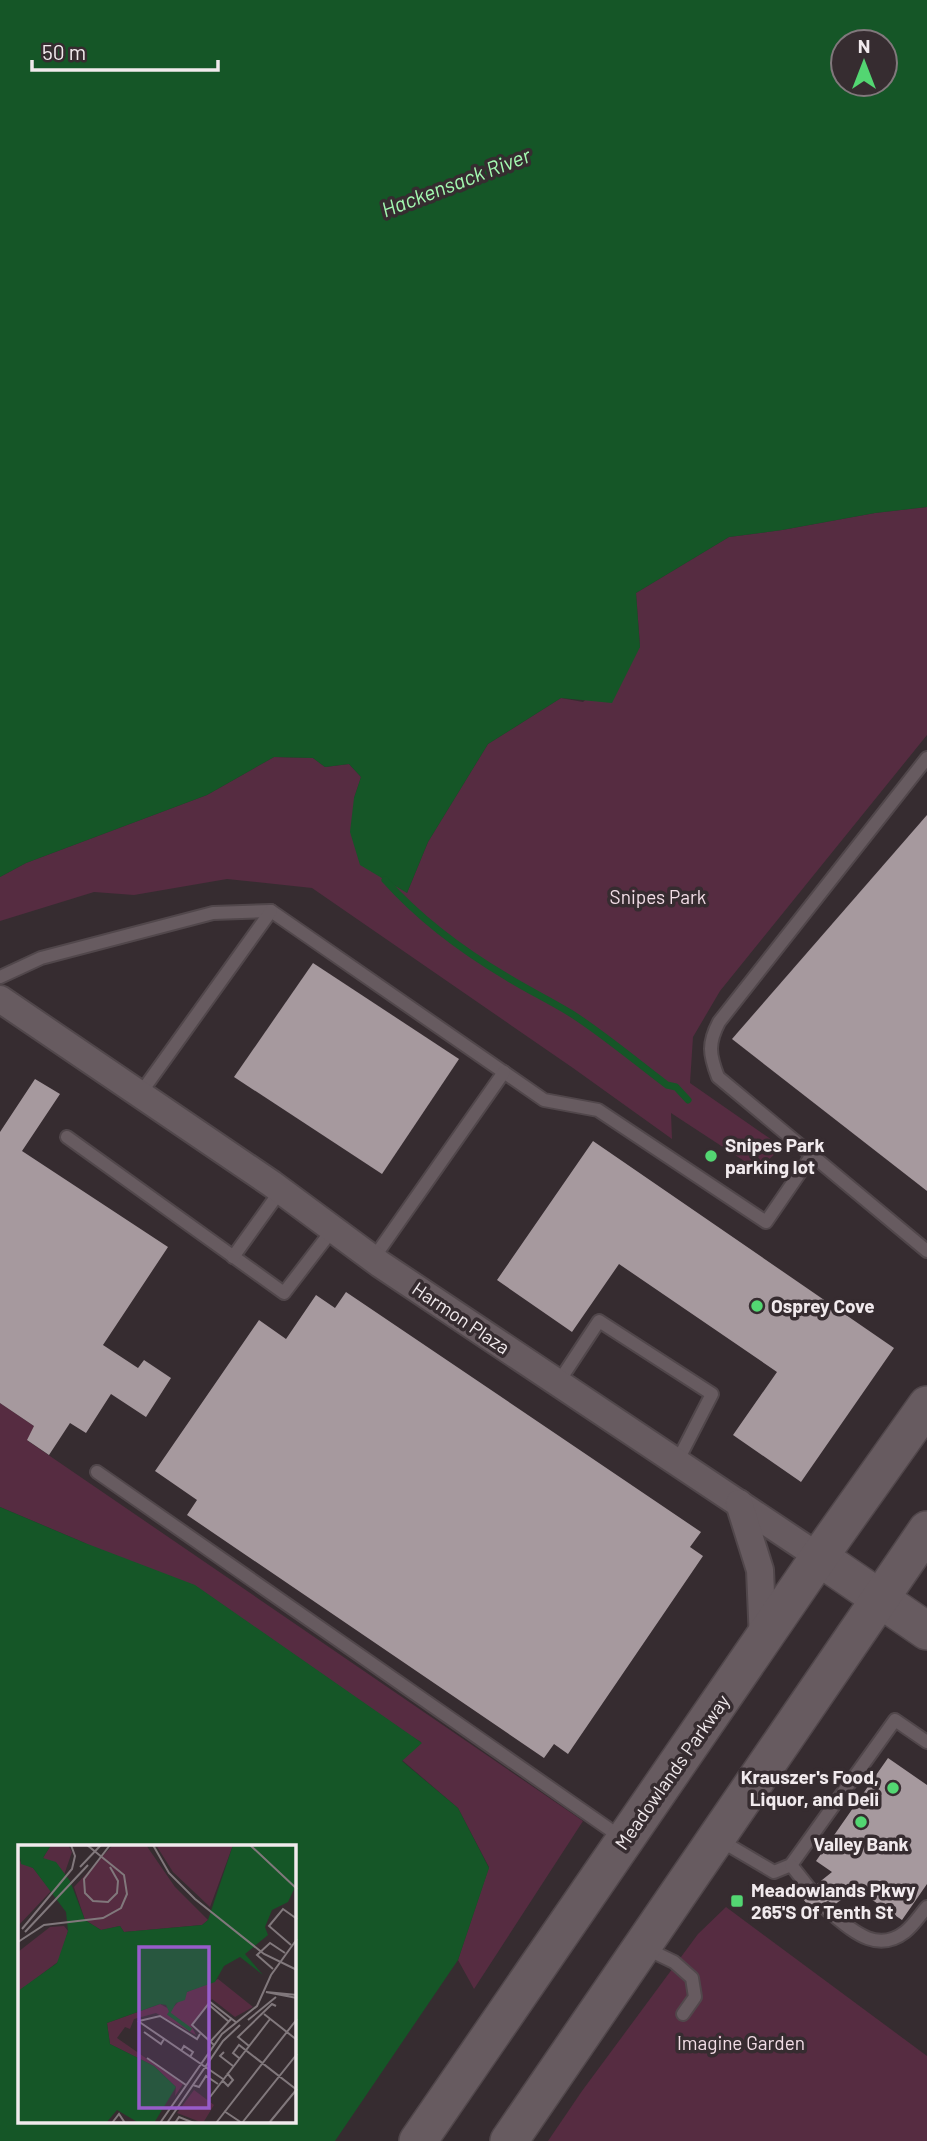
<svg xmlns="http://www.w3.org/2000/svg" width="927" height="2141" font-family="Barlow,sans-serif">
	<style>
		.green { fill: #562c41 }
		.water { fill: #155627; fill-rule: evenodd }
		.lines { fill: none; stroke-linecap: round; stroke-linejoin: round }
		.stream { stroke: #155627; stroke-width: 7 }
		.building { fill: #a6999e }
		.lane-casing { stroke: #51474b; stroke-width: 16 }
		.street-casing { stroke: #51474b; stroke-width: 30 }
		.secondary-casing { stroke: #51474b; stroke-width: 40 }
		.lane { stroke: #675b60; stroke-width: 12 }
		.street { stroke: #675b60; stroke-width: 26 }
		.secondary { stroke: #675b60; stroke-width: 37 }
		.poi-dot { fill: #53d672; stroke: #362c30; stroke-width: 2.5 }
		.labels { text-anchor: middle; stroke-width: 7; stroke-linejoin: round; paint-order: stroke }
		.park-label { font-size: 19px; fill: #f2dde6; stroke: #362c30 }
		.poi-label { font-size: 19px; font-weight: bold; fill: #f1eaed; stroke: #362c30; text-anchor: start }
		.street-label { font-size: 19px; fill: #f1eaed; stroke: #362c30 }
		.water-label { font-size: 21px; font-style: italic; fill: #a3fab1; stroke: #362c30 }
		.inset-river { fill: none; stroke: #155627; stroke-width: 3.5 }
		.inset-road { fill: none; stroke: #81787c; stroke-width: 2 }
		.view { fill: #985cca; fill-opacity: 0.15; stroke: #985cca; stroke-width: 3.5 }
		.inset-edge { fill: none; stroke: #f1eaed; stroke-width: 3.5 }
	</style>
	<rect width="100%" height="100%" fill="#362c30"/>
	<g class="green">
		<polygon points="927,507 927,735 720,991 693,1037 690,1083 782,1147 758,1170 671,1113 672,1139 573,1068 312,888 227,879 134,895 94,892 0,921 0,877 26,863 207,795 274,757 313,758 325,767 349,764 361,777 354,798 407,893 428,842 488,744 561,698 583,702 640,647 636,593 729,537 782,530 875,513"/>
		<polygon points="0,1403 34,1426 28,1441 583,1821 474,1989 458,1960 489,1867 458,1808 402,1760 421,1742 85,1543 0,1507"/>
		<polygon points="726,1907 927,2056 927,2141 548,2141 582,2091 698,1934"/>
	</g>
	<g class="water">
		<path d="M0,0H927V507L875,513L782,530L729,537L636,593L640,647L612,703L561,698L488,744L428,842L407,893L360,865L350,832L354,798L361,777L349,764L325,767L313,758L274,757L207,795L26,863L0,877ZM843,42H885V84H843Z"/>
		<path d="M0,1507L85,1543L195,1585L422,1743L402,1761L458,1808L489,1868L458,1960L335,2141H0ZM294,1847V2122H19V1847Z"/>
	</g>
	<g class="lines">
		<path class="stream" d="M385,880C419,918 463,951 507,977C528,990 551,1001 572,1014C606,1036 635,1061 667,1085L676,1087L688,1100"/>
	</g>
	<g class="building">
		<polygon points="927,815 927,1191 732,1039"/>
		<polygon points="313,963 459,1059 382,1174 234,1077"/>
		<polygon points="35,1079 60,1094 22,1151 168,1247 103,1345 138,1368 144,1360 171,1378 146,1417 111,1394 86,1433 70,1423 49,1455 27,1440 34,1426 0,1403 0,1132"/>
		<polygon points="593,1141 894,1348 801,1482 733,1435 777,1372 619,1264 572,1332 497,1280"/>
		<polygon points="346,1292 701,1532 690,1547 703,1556 568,1754 554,1744 544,1758 187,1515 197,1500 155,1471 259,1320 286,1339 316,1295 335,1308"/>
		<polygon points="888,1758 927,1785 927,1884 902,1920 856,1889 834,1905 828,1901 821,1904 818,1909 820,1915 817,1918 801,1896 815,1896 818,1892 817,1884 832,1872 816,1861"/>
	</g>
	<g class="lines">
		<defs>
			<g id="lane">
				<path d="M927,758L719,1022C708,1043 709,1054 718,1077L927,1251"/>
				<polyline points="0,977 41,958 213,913 271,911 544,1100 598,1110 766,1222 812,1155"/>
				<polyline points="140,1094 271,911"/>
				<polyline points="67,1137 284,1293 333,1229"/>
				<polyline points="233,1257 281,1190"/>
				<polyline points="373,1259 504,1072"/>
				<polyline points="558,1383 599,1321 712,1394 677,1462"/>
				<polyline points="97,1472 622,1838"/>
				<polyline points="718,1839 774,1872 791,1865 895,1720 927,1742"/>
				<polyline points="791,1865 810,1889"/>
				<path d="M827,1910C850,1928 875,1955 905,1932C913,1926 920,1915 927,1907"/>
				<polyline points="645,1948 674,1962 692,1978 695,1997 683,2014"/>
			</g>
			<g id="street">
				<polyline points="0,999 272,1184 380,1264 819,1557"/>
				<polyline points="739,1503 760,1570 763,1640"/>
			</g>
			<g id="secondary">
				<polyline points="819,1557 927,1631"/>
				<polyline points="418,2141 819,1557 927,1405"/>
				<polyline points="509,2141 927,1530"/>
			</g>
		</defs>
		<use href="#lane" class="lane-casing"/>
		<use href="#street" class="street-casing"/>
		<use href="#secondary" class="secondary-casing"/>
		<use href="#lane" class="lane"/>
		<use href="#street" class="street"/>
		<use href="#secondary" class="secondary"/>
	</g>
	<g class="poi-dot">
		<circle cx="711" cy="1156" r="7"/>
		<circle cx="757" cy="1306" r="7"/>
		<circle cx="893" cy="1788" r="7"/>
		<circle cx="861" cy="1822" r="7"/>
		<rect x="730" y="1894" width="14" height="14" rx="3.5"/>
	</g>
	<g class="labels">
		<g class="park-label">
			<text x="658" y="904">Snipes Park</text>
			<text x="741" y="2050">Imagine Garden</text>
		</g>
		<g class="poi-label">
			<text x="725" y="1152">Snipes Park<tspan x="725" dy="22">parking lot</tspan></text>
			<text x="771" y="1313">Osprey Cove</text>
			<text x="879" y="1784" text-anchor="end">Krauszer's Food,<tspan x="879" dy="22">Liquor, and Deli</tspan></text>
			<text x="861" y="1851" text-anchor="middle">Valley Bank</text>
			<text x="751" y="1897">Meadowlands Pkwy<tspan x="751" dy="22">265'S Of Tenth St</tspan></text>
		</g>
		<g class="street-label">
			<text transform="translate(461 1318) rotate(34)" y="7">Harmon Plaza</text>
			<text transform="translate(672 1772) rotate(-55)" y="7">Meadowlands Parkway</text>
		</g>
		<g class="water-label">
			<text transform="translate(456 183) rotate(-21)" y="7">Hackensack River</text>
		</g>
	</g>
	<g transform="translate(18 1845)">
		<rect width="278" height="278" fill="#362c30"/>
		<path d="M33,0H50L54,7L46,30L25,13ZM95,0H128L157,42L190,75L184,80L106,87L102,81L83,85L67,75L56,42ZM138,0H215L192,62L155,27ZM0,15L15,23L33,46L0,81ZM32,82L46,81L50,86L41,116L0,147V107ZM200,134L235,162L217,172L194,154L173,180L178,190L138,168L116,174L112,184L107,182L99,193L165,239L157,251L158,242L136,221L92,199L89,178L142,159L153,165L169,147ZM176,245L196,260L185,278L159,268Z" fill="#562c41"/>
		<path d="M0,0H33L25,13L38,17L52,36L67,75L83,85L102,81L106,87L184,80L190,75L215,0H278V40L270,57L254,65L247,82L250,90L227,109L245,130L222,112L206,121L197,137L169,147L167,155L158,158L152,169L148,160L142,159L89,178L92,199L136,221L158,242L136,278H121L99,265L88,278H0V146L39,118L50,86L48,67L15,23L3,19Z" fill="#155627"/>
		<path class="inset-river" d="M150,168L173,185"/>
		<path class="inset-road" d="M135,0L151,28L177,54L246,109L279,125M232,0L279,44M62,22L83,0M92,22L100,36L99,48L90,57L75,56L67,48L66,34L92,0M4,84L54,24L57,11L53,0M7,87L70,20M0,97L26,80L85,73L103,63L109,49L106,30L69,0M273,100L251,81L265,64L279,74M255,124L239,110L252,98L267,108M279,150L248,147L279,153M190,159L210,176M246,169L279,195M230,175L258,152M120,176L205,234M121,176L142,171L179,194L182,189M126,187L143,199L146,194M192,197L214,173M196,200L174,180L192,157L219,178M231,201L220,192L254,159L258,161M163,206L166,201L175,207L172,212M206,207L202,211L215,221M129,213L168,240M221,213L215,208L221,200L279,245M204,235L210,241L215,235L209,228M175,240L181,242L188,231L200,239M192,252L252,174M206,266L224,278M94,278L101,269L107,278M142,278L204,189L239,161L253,130L279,94M149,278L205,196L222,180M157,278L161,272L176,278M198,278L279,174M224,278L279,209M251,278L279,244"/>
		<path class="view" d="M121,102H191V263H121Z"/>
		<rect width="278" height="278" class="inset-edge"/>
	</g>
	<g transform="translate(864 63)"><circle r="33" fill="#362c30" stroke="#81787c" stroke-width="2"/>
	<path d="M0-5L12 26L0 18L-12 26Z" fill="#53d672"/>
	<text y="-10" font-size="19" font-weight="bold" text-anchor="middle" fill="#f1eaed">N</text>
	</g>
	<path d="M32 60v10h186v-10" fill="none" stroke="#f1eaed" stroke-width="3.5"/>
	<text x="42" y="60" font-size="21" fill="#f1eaed" stroke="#362c30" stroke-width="5" paint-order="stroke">50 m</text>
</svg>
